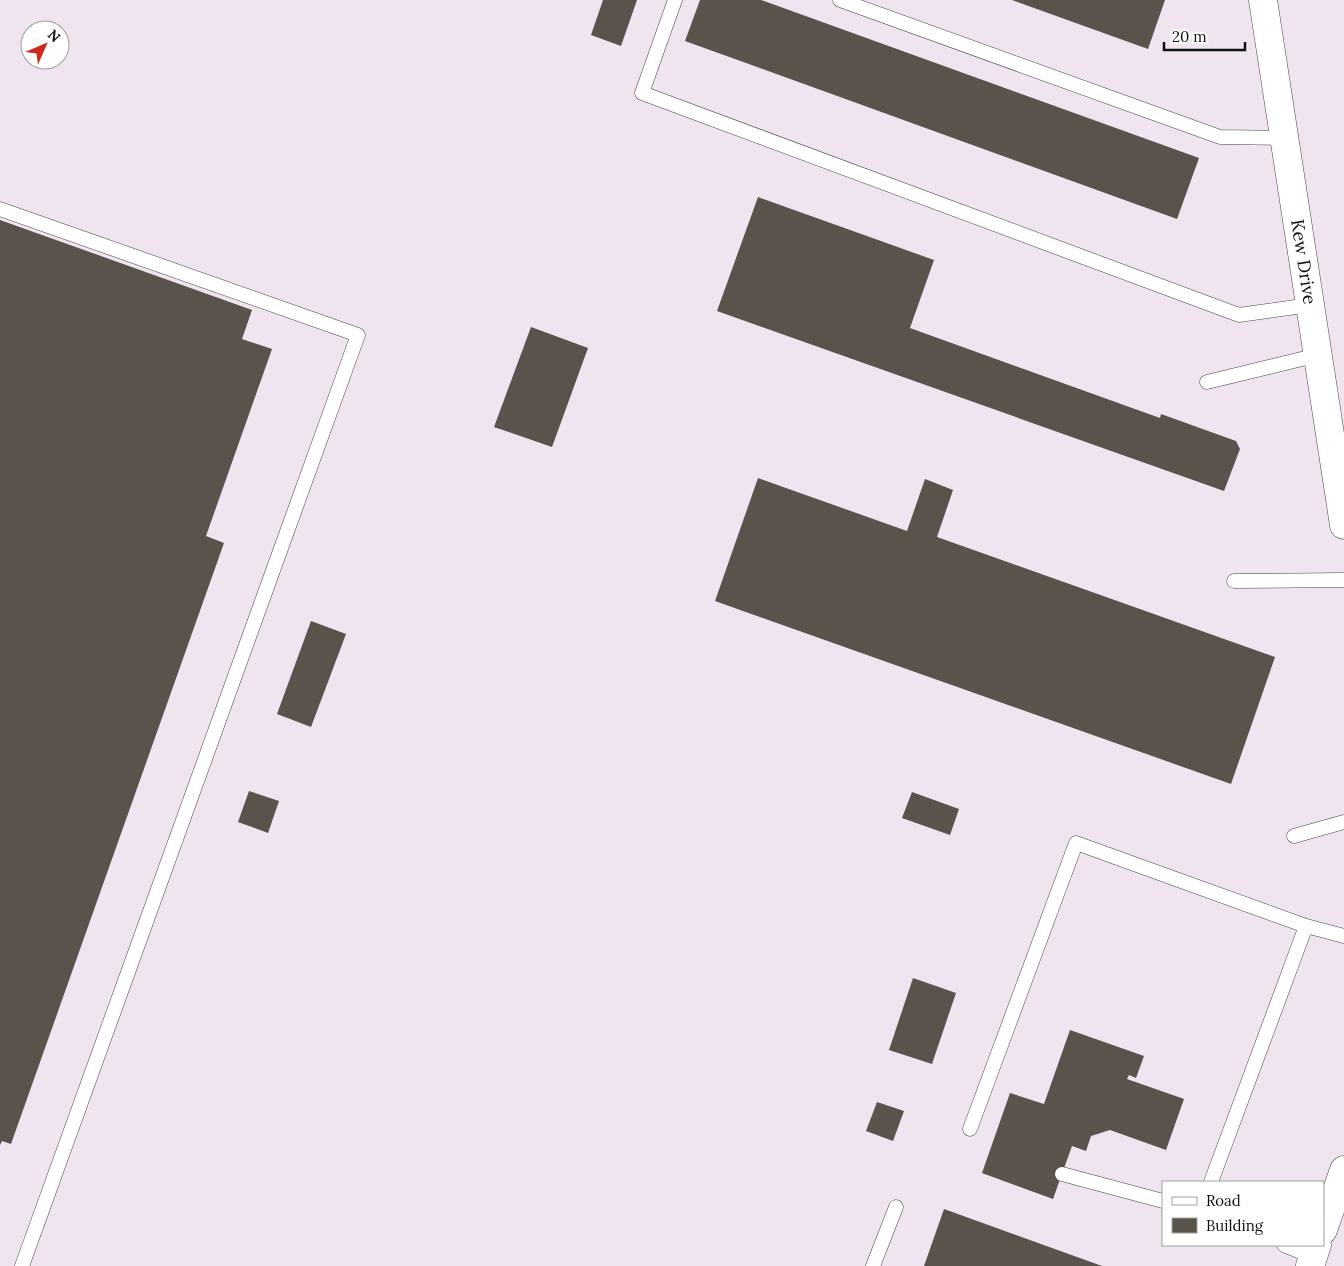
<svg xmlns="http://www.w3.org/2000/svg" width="1344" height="1266" font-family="Lora,serif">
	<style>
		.industrial { fill: #efe4ef; fill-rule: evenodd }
		.building { fill: #5a534b }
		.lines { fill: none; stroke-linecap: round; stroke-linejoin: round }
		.lane-casing { stroke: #434343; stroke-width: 15 }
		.street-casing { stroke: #434343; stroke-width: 29 }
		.lane { stroke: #fff; stroke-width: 14 }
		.street { stroke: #fff; stroke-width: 28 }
		.labels { text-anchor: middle; stroke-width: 5; stroke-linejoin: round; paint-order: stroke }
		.street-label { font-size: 18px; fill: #101010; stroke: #fff }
	</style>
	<rect width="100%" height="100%" fill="#fffef3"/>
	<path class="industrial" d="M0,0H1344V1266H0ZM30,30H60V60H30ZM1163,1182H1323V1245H1163Z"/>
	<g class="building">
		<polygon points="603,0 637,0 621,46 591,35"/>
		<polygon points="700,0 761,0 1199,158 1177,219 685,41"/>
		<polygon points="1012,0 1165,0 1148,49"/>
		<polygon points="758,197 934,260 910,328 1160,418 1161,414 1236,441 1240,449 1224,491 717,311"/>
		<polygon points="0,220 252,310 242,339 272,349 206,536 224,543 11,1144 2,1141 0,1145"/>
		<polygon points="531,327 588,348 552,447 494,427"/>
		<polygon points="758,478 907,531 925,479 953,490 937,537 1275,657 1231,784 715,601"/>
		<polygon points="311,621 346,634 311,727 277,714"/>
		<polygon points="249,791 279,801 268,833 238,822"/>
		<polygon points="912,792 959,809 950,835 902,818"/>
		<polygon points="913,978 956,993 932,1064 889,1050"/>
		<polygon points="1070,1030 1144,1056 1136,1078 1129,1075 1127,1079 1184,1099 1166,1150 1110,1130 1091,1136 1086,1151 1072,1146 1053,1199 982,1173 1010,1093 1044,1104"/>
		<polygon points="877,1102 904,1111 893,1141 866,1131"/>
		<polygon points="944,1209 1102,1266 924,1266"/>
	</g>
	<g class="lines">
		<defs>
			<g id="lane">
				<polyline points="675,0 642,93 1239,315 1310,305"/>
				<polyline points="840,0 1220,137 1284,138"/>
				<polyline points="0,209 358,335 22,1266"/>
				<polyline points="1207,382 1318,355"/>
				<polyline points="1234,581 1344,580"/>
				<polyline points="1294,836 1344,822"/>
				<polyline points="1306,926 1344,936"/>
				<polyline points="970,1129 1076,843 1306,926 1211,1182"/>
				<polyline points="1062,1174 1163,1201"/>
				<polyline points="1284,1245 1313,1257"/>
				<polyline points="873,1266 896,1207"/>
			</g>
			<g id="street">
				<path id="s1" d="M1263,0L1344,525"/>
				<polyline points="1323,1230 1344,1170"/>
				<polyline points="1310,1266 1317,1245"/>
			</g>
		</defs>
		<use href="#lane" class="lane-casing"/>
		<use href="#street" class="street-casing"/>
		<use href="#lane" class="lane"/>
		<use href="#street" class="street"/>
	</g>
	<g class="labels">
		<g class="street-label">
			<text dy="6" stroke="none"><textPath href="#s1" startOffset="265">Kew Drive</textPath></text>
		</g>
	</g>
	<rect x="1162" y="1181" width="162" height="65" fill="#ffffff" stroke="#9f9f9f"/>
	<rect x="1172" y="1197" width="25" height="8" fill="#ffffff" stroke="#9f9f9f"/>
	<text x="1206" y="1206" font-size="15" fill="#101010">Road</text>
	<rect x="1172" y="1218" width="25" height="15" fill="#5a534b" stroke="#9f9f9f"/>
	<text x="1206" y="1231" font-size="15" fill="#101010">Building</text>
	<g transform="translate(45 45) rotate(45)"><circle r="24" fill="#ffffff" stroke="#9f9f9f"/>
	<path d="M0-4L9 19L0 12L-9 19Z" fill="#d02919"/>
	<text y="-8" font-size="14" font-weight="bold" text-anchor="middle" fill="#101010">N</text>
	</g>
	<path d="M1164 42v8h81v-8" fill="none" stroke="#101010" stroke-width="2.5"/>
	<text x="1172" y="42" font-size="15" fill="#101010" stroke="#ffffff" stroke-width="4" paint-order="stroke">20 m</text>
</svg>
